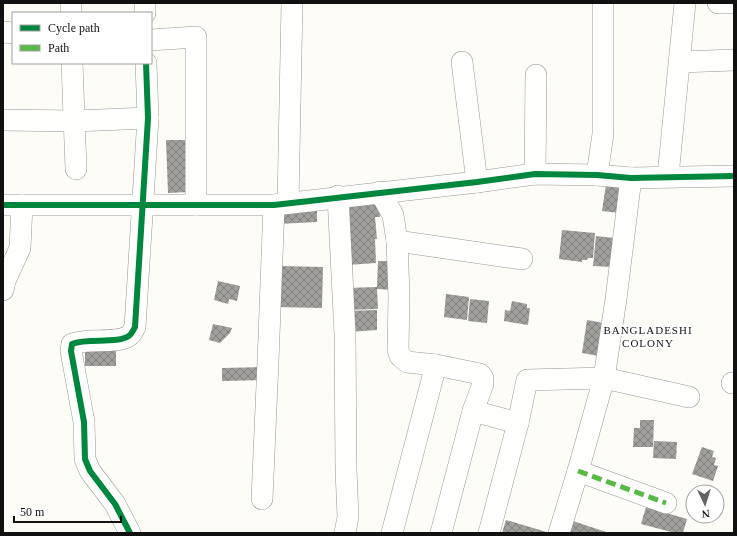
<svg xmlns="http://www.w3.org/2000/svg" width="737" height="536" font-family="Georgia,serif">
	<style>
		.building { fill: url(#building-cross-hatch) }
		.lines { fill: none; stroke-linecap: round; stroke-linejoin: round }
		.minor-casing { stroke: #979795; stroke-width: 22 }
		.minor { stroke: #fffffe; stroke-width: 21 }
		.quiet { stroke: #58b947; stroke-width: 5; stroke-dasharray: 10 5; stroke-linecap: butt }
		.cycleway-casing { stroke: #fff; stroke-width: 8 }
		.cycleway { stroke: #00873e; stroke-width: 6 }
		.labels { text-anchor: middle; stroke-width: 4; stroke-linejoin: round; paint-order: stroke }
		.neighbourhood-label { font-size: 11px; letter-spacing: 1px; fill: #111; stroke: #fff }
	</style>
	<defs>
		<pattern id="building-cross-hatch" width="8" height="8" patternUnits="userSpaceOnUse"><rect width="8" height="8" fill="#a19f9c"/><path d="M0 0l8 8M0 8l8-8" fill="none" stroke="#82807e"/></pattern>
	</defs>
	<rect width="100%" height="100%" fill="#fdfcf7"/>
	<g class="building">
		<polygon points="166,140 187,140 188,192 168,193"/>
		<polygon points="607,178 624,180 620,213 602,211"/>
		<polygon points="379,199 380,217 375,217 377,239 375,239 376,263 347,265 344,202"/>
		<polygon points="317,204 317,222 278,224 277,205"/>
		<polygon points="562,230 595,233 593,258 588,258 587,260 582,260 582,262 559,259"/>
		<polygon points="596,236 614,238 611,267 593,266"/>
		<polygon points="378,261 395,261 395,290 377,289 378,309 347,310 346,288 377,287"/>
		<polygon points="279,266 323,267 322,308 278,307"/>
		<polygon points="218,281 240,286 237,301 229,299 228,304 214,300"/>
		<polygon points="446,294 469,297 467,320 444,317"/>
		<polygon points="470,299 489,301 487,323 468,321"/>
		<polygon points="512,301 527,304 527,308 530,308 528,325 504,321 505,310 510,311"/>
		<polygon points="377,310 377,330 348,332 347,311"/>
		<polygon points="587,320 604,323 599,356 582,353"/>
		<polygon points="213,324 232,328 230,333 220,343 209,340"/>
		<rect x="85" y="347" width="31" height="19"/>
		<polygon points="266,367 267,380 222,381 222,368"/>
		<polygon points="640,420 654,420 653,447 633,447 634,428 640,428"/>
		<polygon points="654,441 677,442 676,459 653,458"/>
		<polygon points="702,447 714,451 712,457 716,458 714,465 718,466 713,481 692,474"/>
		<polygon points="646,507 687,519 683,533 675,533 641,524"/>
		<polygon points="506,520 550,533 502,533"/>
		<polygon points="573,521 606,532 605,533 569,533"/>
	</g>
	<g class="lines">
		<defs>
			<g id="minor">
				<polyline points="71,3 71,13"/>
				<polyline points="145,3 145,13"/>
				<polyline points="718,3 734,3"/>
				<polyline points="3,32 13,33"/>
				<polyline points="151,40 196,37 196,205"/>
				<polyline points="462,62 477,182"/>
				<polyline points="680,62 734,60"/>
				<polyline points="72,63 76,169"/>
				<polyline points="3,120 75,121 148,118"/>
				<polyline points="535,174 536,75"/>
				<polyline points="597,175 603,134 603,3"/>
				<polyline points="668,176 685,3"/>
				<polyline points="380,192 393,215 397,241 399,296 398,350 400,356 407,362 436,365 480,374 483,378 483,384 473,411 441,533"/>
				<polyline points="338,196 345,334 346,469 348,517 345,533"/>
				<polyline points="288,203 292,3"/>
				<polyline points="3,205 274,205 477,182 535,174 597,175 631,178 734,176"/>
				<polyline points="397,241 522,259"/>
				<polyline points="3,290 5,281 20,248 22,205"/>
				<polyline points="732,383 734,383"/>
				<polyline points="473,411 518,423"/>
				<polyline points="578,471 666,503"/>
				<polyline points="262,499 268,362 274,205"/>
				<path d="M130,533L115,504L90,471L85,459L84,422L71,351L72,344C88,337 118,345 130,335C132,333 134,329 135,327L148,118L146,63"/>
				<polyline points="392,533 436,365"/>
				<polyline points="489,533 518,423 527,380 604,378 689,397"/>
				<polyline points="559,533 578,471 604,378 616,299 631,178"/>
			</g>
		</defs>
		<use href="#minor" class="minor-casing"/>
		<use href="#minor" class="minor"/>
		<polyline class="quiet" points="578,471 666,503"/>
		<defs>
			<g id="cycleway">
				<polyline points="3,205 274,205 477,182 535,174 597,175 631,178 734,176"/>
				<path d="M130,533L115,504L90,471L85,459L84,422L71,351L72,344C88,337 118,345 130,335C132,333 134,329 135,327L148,118L146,63"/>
			</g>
		</defs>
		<use href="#cycleway" class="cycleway-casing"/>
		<use href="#cycleway" class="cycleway"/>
	</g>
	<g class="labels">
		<g class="neighbourhood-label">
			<text x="648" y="334">BANGLADESHI<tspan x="648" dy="13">COLONY</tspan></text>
		</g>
	</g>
	<rect width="737" height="536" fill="none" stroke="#111111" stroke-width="8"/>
	<rect x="12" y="12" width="140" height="52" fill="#ffffff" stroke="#a0a0a0"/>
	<rect x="20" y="25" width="20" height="6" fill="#00873e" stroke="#a0a0a0"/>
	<text x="48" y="32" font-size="12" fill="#111111">Cycle path</text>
	<rect x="20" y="45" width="20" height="6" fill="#58b947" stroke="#a0a0a0"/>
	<text x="48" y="52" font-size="12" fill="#111111">Path</text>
	<g transform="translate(705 504) rotate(176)"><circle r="19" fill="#ffffff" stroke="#a0a0a0"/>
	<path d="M0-3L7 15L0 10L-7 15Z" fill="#646362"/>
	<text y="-6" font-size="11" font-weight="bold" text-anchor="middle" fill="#111111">N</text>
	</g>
	<path d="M14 516v6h107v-6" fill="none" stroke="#111111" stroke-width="2"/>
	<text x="20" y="516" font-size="12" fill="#111111" stroke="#ffffff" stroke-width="3" paint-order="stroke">50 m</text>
</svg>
